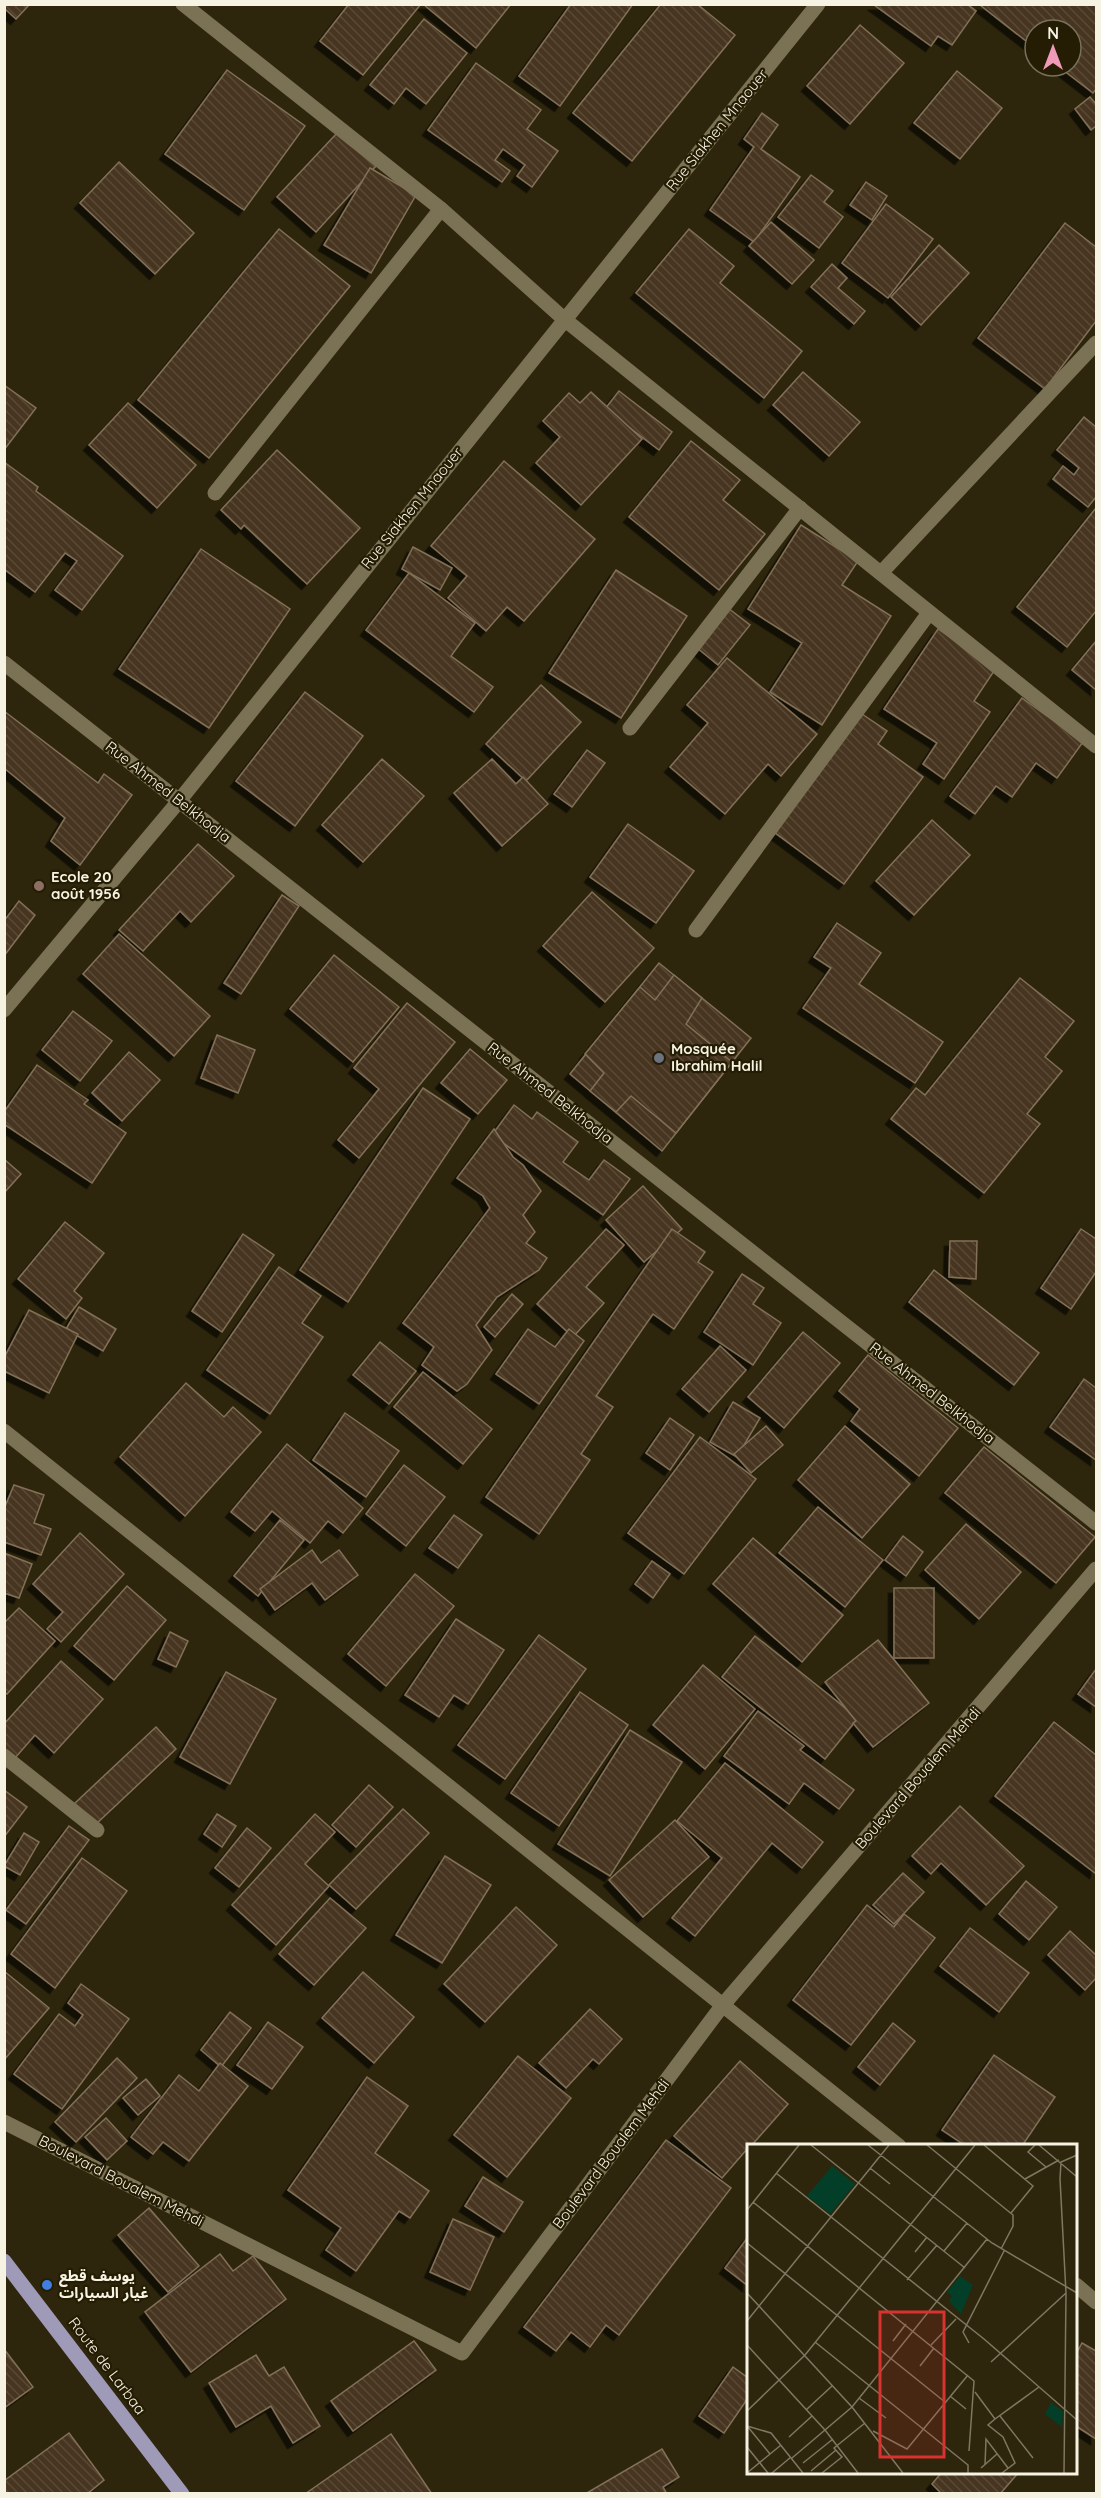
<svg xmlns="http://www.w3.org/2000/svg" width="1101" height="2498" font-family="Quicksand,'Noto Sans Arabic',sans-serif">
	<style>
		.building { fill: url(#building-back-hatch); stroke: #827058; stroke-width: 1.5; filter: url(#shadow) }
		.lines { fill: none; stroke-linecap: round; stroke-linejoin: round }
		.minor { stroke: #7b7256; stroke-width: 15 }
		.major { stroke: #9e9ab8; stroke-width: 15 }
		.education-dot { fill: #8d6e63; stroke: #241c03; stroke-width: 2 }
		.worship-dot { fill: #6b7280; stroke: #241c03; stroke-width: 2 }
		.shop-dot { fill: #3f7fe0; stroke: #241c03; stroke-width: 2 }
		.labels { text-anchor: middle; stroke-width: 4.5; stroke-linejoin: round; paint-order: stroke }
		.street-label { font-size: 15px; fill: #f7f3e3; stroke: #241c03 }
		.poi-label { font-size: 15px; font-weight: bold; fill: #f7f3e3; stroke: #241c03; text-anchor: start }
		.inset-road { fill: none; stroke: #7e7862; stroke-width: 1.5 }
		.view { fill: #d83231; fill-opacity: 0.15; stroke: #d83231; stroke-width: 3 }
		.inset-edge { fill: none; stroke: #f7f3e3; stroke-width: 3 }
	</style>
	<defs>
		<pattern id="building-back-hatch" width="6" height="6" patternUnits="userSpaceOnUse" patternTransform="scale(1.5)"><rect width="6" height="6" fill="#473620"/><path d="M-1 5l2 2M0 0l6 6M5-1l2 2" fill="none" stroke="#594a36"/></pattern>
		<filter id="shadow"><feDropShadow dx="-5.5" dy="5.5" stdDeviation="0" flood-color="#0009"/></filter>
	</defs>
	<rect width="100%" height="100%" fill="#2e260c"/>
	<g class="building">
		<polygon points="4,4 30,4 16,19 4,8"/>
		<polygon points="349,4 421,4 363,75 320,41"/>
		<polygon points="423,4 511,4 476,48"/>
		<polygon points="571,4 633,4 560,106 519,76"/>
		<polygon points="661,4 697,4 735,35 632,161 573,113"/>
		<polygon points="967,4 976,11 952,45 938,36 931,46 874,5"/>
		<polygon points="1096,4 1096,89 1093,93 1058,66 1071,66 1071,30 1035,30 1035,48 980,5"/>
		<polygon points="424,19 467,53 426,104 406,88 394,104 370,85"/>
		<polygon points="860,25 904,63 850,124 807,86"/>
		<polygon points="476,63 541,110 527,129 558,151 532,187 517,176 525,165 503,149 495,160 510,171 502,182 428,130"/>
		<polygon points="227,70 305,126 244,210 165,154"/>
		<polygon points="957,71 1002,108 960,159 914,123"/>
		<polygon points="1090,97 1096,104 1096,126 1091,130 1075,109"/>
		<polygon points="762,113 778,125 761,149 800,177 754,242 710,210 754,147 744,139"/>
		<polygon points="338,132 376,166 316,232 277,197"/>
		<polygon points="119,162 194,233 155,274 80,203"/>
		<polygon points="370,168 416,195 371,273 324,245"/>
		<polygon points="811,175 833,191 824,202 843,217 819,248 778,217"/>
		<polygon points="866,182 887,196 872,220 850,205"/>
		<polygon points="886,204 933,239 888,298 842,263"/>
		<polygon points="771,222 814,260 792,284 749,246"/>
		<polygon points="1065,223 1096,247 1096,321 1045,389 978,338"/>
		<polygon points="279,229 350,286 209,458 138,400"/>
		<polygon points="689,229 734,266 720,283 802,351 764,398 636,293"/>
		<polygon points="939,245 969,273 921,325 891,297"/>
		<polygon points="832,264 847,278 838,288 865,311 854,324 811,287"/>
		<polygon points="803,372 860,422 829,456 773,405"/>
		<polygon points="4,385 36,408 4,450"/>
		<polygon points="619,391 672,432 659,450 605,409"/>
		<polygon points="591,392 642,439 581,505 536,463 560,437 543,421 569,393 580,403"/>
		<polygon points="128,403 196,465 157,508 89,445"/>
		<polygon points="1084,417 1096,427 1096,497 1088,507 1053,479 1063,466 1074,475 1079,468 1057,450"/>
		<polygon points="691,441 740,480 723,500 765,534 719,590 629,517"/>
		<polygon points="277,450 360,528 307,584 244,525 241,529 221,510"/>
		<polygon points="504,461 595,539 524,621 507,607 486,631 448,598 467,576 431,546"/>
		<polygon points="4,462 38,487 36,491 123,556 82,610 55,590 77,561 65,553 35,592 4,569"/>
		<polygon points="1096,508 1096,611 1067,647 1017,607"/>
		<polygon points="801,525 858,561 842,585 891,616 822,725 770,692 802,643 748,609"/>
		<polygon points="413,547 452,568 440,590 402,569"/>
		<polygon points="201,549 290,609 209,728 119,669"/>
		<polygon points="616,570 687,616 621,718 549,673"/>
		<polygon points="409,573 475,623 451,656 493,687 474,712 366,630"/>
		<polygon points="728,608 750,625 718,665 696,647"/>
		<polygon points="938,629 996,668 974,701 990,712 944,779 923,764 937,743 884,709"/>
		<polygon points="1096,641 1096,690 1072,670"/>
		<polygon points="727,658 817,734 781,776 768,764 725,814 670,767 708,723 687,705"/>
		<polygon points="541,685 581,722 526,781 486,744"/>
		<polygon points="305,692 363,736 295,826 236,781"/>
		<polygon points="1022,698 1083,742 1057,778 1036,763 1012,797 996,786 975,814 950,796"/>
		<polygon points="4,711 98,783 104,774 132,795 80,865 51,841 65,818 4,768"/>
		<polygon points="862,714 887,731 878,744 923,777 844,884 774,832"/>
		<polygon points="587,750 605,763 572,807 554,794"/>
		<polygon points="382,759 424,796 363,862 322,825"/>
		<polygon points="492,759 516,784 523,777 548,804 502,846 454,793"/>
		<polygon points="932,820 970,855 914,915 876,881"/>
		<polygon points="628,824 694,871 656,923 590,877"/>
		<polygon points="198,844 234,876 191,922 180,911 143,951 119,930"/>
		<polygon points="592,892 654,948 605,1002 543,946"/>
		<polygon points="282,895 299,906 241,994 224,983"/>
		<polygon points="19,901 35,915 4,956 4,921"/>
		<polygon points="837,923 881,953 859,984 943,1042 915,1083 803,1008 831,968 814,957"/>
		<polygon points="119,934 210,1016 174,1056 83,974"/>
		<polygon points="334,955 399,1007 353,1062 290,1009"/>
		<polygon points="659,963 751,1038 662,1151 570,1074"/>
		<polygon points="674,975 702,998 686,1024 732,1062 676,1133 631,1096 616,1112 590,1091 604,1073 585,1054 640,987 655,1000"/>
		<polygon points="1020,978 1074,1021 1045,1057 1062,1071 1027,1114 1040,1124 984,1193 891,1119 916,1088 925,1095"/>
		<polygon points="407,1003 455,1042 359,1158 338,1140 379,1089 354,1068"/>
		<polygon points="73,1011 112,1041 80,1081 42,1050"/>
		<polygon points="217,1035 255,1050 238,1093 201,1078"/>
		<polygon points="470,1049 507,1080 478,1114 441,1083"/>
		<polygon points="129,1052 160,1080 122,1121 92,1093"/>
		<polygon points="37,1065 88,1100 84,1104 126,1133 92,1183 4,1124 4,1112"/>
		<polygon points="423,1088 470,1119 348,1302 300,1270"/>
		<polygon points="514,1105 532,1119 537,1112 578,1142 563,1162 589,1180 604,1160 630,1179 603,1215 492,1135"/>
		<polygon points="494,1129 513,1157 523,1165 541,1191 523,1215 535,1232 526,1243 547,1258 539,1270 497,1297 476,1325 492,1350 467,1384 457,1391 422,1365 434,1347 403,1323 490,1208 483,1196 457,1178"/>
		<polygon points="4,1159 21,1174 4,1193"/>
		<polygon points="643,1186 682,1229 644,1262 606,1220"/>
		<polygon points="65,1222 104,1253 74,1291 82,1298 66,1319 18,1279"/>
		<polygon points="606,1229 624,1245 586,1287 604,1303 573,1337 537,1304"/>
		<polygon points="672,1229 705,1252 698,1262 713,1272 674,1329 653,1314 596,1396 613,1407 581,1454 590,1460 539,1534 486,1497"/>
		<polygon points="1081,1229 1096,1239 1096,1272 1071,1309 1041,1288"/>
		<polygon points="243,1234 274,1255 222,1332 192,1311"/>
		<polygon points="950,1241 977,1241 976,1279 949,1277"/>
		<polygon points="279,1267 321,1296 302,1323 323,1337 270,1414 207,1370"/>
		<polygon points="934,1270 1039,1353 1014,1385 909,1302"/>
		<polygon points="742,1274 764,1288 753,1304 781,1323 753,1365 704,1332"/>
		<polygon points="512,1294 523,1304 495,1337 484,1327"/>
		<polygon points="79,1307 116,1329 103,1351 66,1329"/>
		<polygon points="29,1310 78,1334 49,1393 4,1371 4,1358"/>
		<polygon points="528,1329 555,1347 569,1329 584,1341 539,1404 496,1374"/>
		<polygon points="803,1332 840,1363 784,1428 748,1397"/>
		<polygon points="380,1342 416,1371 389,1404 353,1375"/>
		<polygon points="720,1346 746,1370 709,1412 682,1389"/>
		<polygon points="868,1355 958,1428 919,1476 851,1421 860,1409 839,1391"/>
		<polygon points="423,1372 492,1429 463,1464 394,1407"/>
		<polygon points="1084,1379 1096,1388 1096,1460 1050,1427"/>
		<polygon points="186,1383 224,1417 233,1407 261,1432 185,1516 120,1457"/>
		<polygon points="733,1402 760,1418 737,1457 710,1442"/>
		<polygon points="345,1413 399,1451 366,1497 313,1460"/>
		<polygon points="670,1418 694,1435 670,1470 646,1453"/>
		<polygon points="766,1426 783,1445 751,1473 734,1454"/>
		<polygon points="845,1426 910,1484 862,1538 798,1480"/>
		<polygon points="700,1437 756,1479 684,1574 628,1533"/>
		<polygon points="287,1444 363,1508 343,1533 328,1521 310,1543 272,1511 255,1531 231,1512"/>
		<polygon points="984,1447 1095,1537 1056,1583 945,1493"/>
		<polygon points="404,1465 445,1497 406,1546 366,1514"/>
		<polygon points="14,1485 44,1495 34,1523 51,1529 41,1555 4,1542 4,1509"/>
		<polygon points="818,1507 883,1560 845,1607 779,1553"/>
		<polygon points="454,1515 482,1535 458,1568 429,1548"/>
		<polygon points="280,1520 304,1540 258,1596 234,1576"/>
		<polygon points="966,1524 1021,1572 979,1619 925,1570"/>
		<polygon points="80,1533 124,1574 61,1642 47,1629 63,1612 33,1584"/>
		<polygon points="903,1536 923,1552 906,1576 885,1560"/>
		<polygon points="753,1538 843,1615 802,1662 713,1584"/>
		<polygon points="312,1550 321,1563 339,1550 358,1575 325,1600 312,1583 275,1610 260,1589"/>
		<polygon points="4,1553 32,1564 19,1598 4,1593"/>
		<polygon points="652,1561 670,1574 653,1598 635,1584"/>
		<polygon points="415,1574 454,1606 386,1686 348,1654"/>
		<polygon points="127,1586 166,1620 114,1680 74,1646"/>
		<rect x="894" y="1588" width="40" height="70"/>
		<polygon points="19,1608 55,1641 7,1694 4,1692 4,1623"/>
		<polygon points="456,1619 504,1650 468,1704 454,1695 439,1717 405,1695"/>
		<polygon points="170,1632 188,1641 176,1667 158,1659"/>
		<polygon points="539,1635 586,1669 505,1779 458,1745"/>
		<polygon points="755,1636 858,1718 825,1759 722,1677"/>
		<polygon points="878,1640 929,1703 873,1747 853,1723 856,1721 825,1682"/>
		<polygon points="61,1661 103,1699 54,1753 35,1735 15,1758 4,1748 4,1724"/>
		<polygon points="703,1665 755,1709 705,1769 653,1725"/>
		<polygon points="1096,1669 1096,1707 1078,1694"/>
		<polygon points="226,1672 276,1699 230,1784 180,1757"/>
		<polygon points="580,1692 628,1725 559,1826 511,1793"/>
		<polygon points="758,1711 804,1746 800,1750 854,1790 839,1809 804,1783 789,1804 724,1756"/>
		<polygon points="1054,1722 1096,1755 1096,1871 1095,1873 995,1796"/>
		<polygon points="156,1727 176,1749 95,1825 74,1804"/>
		<polygon points="630,1730 682,1762 610,1876 558,1844"/>
		<polygon points="725,1763 823,1842 802,1868 772,1843 695,1936 672,1918 722,1858 677,1821"/>
		<polygon points="369,1785 393,1807 356,1847 332,1825"/>
		<polygon points="4,1790 27,1807 4,1837"/>
		<polygon points="960,1806 1024,1866 986,1905 941,1863 931,1874 912,1856"/>
		<polygon points="403,1809 429,1833 356,1909 329,1885"/>
		<polygon points="217,1814 236,1826 222,1847 204,1834"/>
		<polygon points="315,1814 335,1832 305,1864 329,1886 276,1945 232,1905"/>
		<polygon points="675,1820 709,1857 643,1917 609,1880"/>
		<polygon points="69,1826 89,1840 26,1924 6,1910"/>
		<polygon points="247,1828 271,1848 239,1887 215,1868"/>
		<polygon points="24,1833 39,1842 20,1875 4,1866"/>
		<polygon points="445,1856 491,1885 442,1963 396,1935"/>
		<polygon points="82,1858 127,1891 55,1988 11,1954"/>
		<polygon points="903,1873 924,1892 894,1924 873,1905"/>
		<polygon points="1026,1881 1057,1907 1029,1940 999,1914"/>
		<polygon points="330,1898 366,1928 314,1985 279,1954"/>
		<polygon points="867,1905 894,1927 904,1914 935,1938 851,2045 793,2000"/>
		<polygon points="516,1907 557,1945 485,2022 444,1984"/>
		<polygon points="970,1928 1029,1973 999,2012 940,1966"/>
		<polygon points="1070,1931 1096,1955 1096,1978 1085,1990 1048,1955"/>
		<polygon points="4,1971 49,2008 4,2060"/>
		<polygon points="363,1972 414,2017 374,2063 322,2018"/>
		<polygon points="81,1984 129,2019 62,2109 14,2074 59,2014 75,2026 83,2015 68,2003"/>
		<polygon points="590,2009 622,2039 599,2064 593,2059 566,2088 539,2063"/>
		<polygon points="230,2012 251,2028 221,2067 201,2050"/>
		<polygon points="268,2022 303,2047 272,2089 237,2065"/>
		<polygon points="893,2023 915,2041 880,2085 858,2067"/>
		<polygon points="994,2055 1055,2097 1022,2146 966,2146 942,2130"/>
		<polygon points="518,2056 571,2098 507,2177 454,2135"/>
		<polygon points="117,2058 137,2078 76,2142 55,2122"/>
		<polygon points="740,2061 788,2104 751,2146 748,2146 748,2148 722,2178 674,2136"/>
		<polygon points="220,2063 248,2086 189,2161 163,2142 153,2154 131,2137 179,2075 199,2091"/>
		<polygon points="367,2077 408,2106 375,2153 429,2191 410,2218 399,2211 356,2271 326,2250 341,2228 288,2190"/>
		<polygon points="146,2079 160,2096 138,2115 123,2098"/>
		<polygon points="106,2118 127,2141 107,2160 85,2137"/>
		<polygon points="666,2140 731,2188 619,2335 606,2325 590,2347 571,2332 556,2351 524,2327"/>
		<polygon points="483,2177 523,2202 504,2232 465,2206"/>
		<polygon points="149,2208 199,2266 168,2292 118,2235"/>
		<polygon points="453,2219 494,2237 470,2290 430,2272"/>
		<polygon points="748,2237 748,2286 725,2268"/>
		<polygon points="220,2254 233,2271 253,2256 286,2299 191,2372 145,2312"/>
		<polygon points="414,2341 436,2370 353,2431 331,2401"/>
		<polygon points="1082,2343 1096,2351 1096,2439 1076,2426 1076,2354"/>
		<polygon points="4,2349 33,2387 4,2408"/>
		<polygon points="256,2355 269,2376 284,2367 320,2426 293,2443 271,2406 236,2427 209,2383"/>
		<polygon points="733,2367 748,2378 748,2398 724,2433 699,2416"/>
		<polygon points="69,2433 104,2480 87,2494 4,2494 4,2481"/>
		<polygon points="391,2434 432,2494 305,2494"/>
		<polygon points="662,2449 679,2477 663,2487 667,2494 585,2494"/>
		<polygon points="942,2472 1019,2472 1000,2494 942,2494 932,2484"/>
	</g>
	<g class="lines">
		<g class="minor">
			<polyline points="183,4 441,209 564,319 1096,746"/>
			<polyline points="215,493 441,209"/>
			<polyline points="881,573 1096,343"/>
			<polyline points="4,663 1096,1523"/>
			<polyline points="630,728 800,508"/>
			<polyline points="696,930 929,613"/>
			<polyline points="4,1010 179,801 818,4"/>
			<polyline points="4,1431 899,2146"/>
			<polyline points="4,1756 97,1830"/>
			<polyline points="4,2122 462,2353 722,2006 1096,1569"/>
			<polyline points="1076,2285 1096,2302"/>
		</g>
		<polyline class="major" points="4,2261 182,2494"/>
	</g>
	<circle class="education-dot" cx="39" cy="886" r="6"/>
	<circle class="worship-dot" cx="659" cy="1058" r="6"/>
	<circle class="shop-dot" cx="47" cy="2285" r="6"/>
	<g class="labels">
		<g class="street-label">
			<text transform="translate(717 130) rotate(-51)" y="5">Rue Siakhen Mnaouer</text>
			<text transform="translate(412 508) rotate(-51)" y="5">Rue Siakhen Mnaouer</text>
			<text transform="translate(168 792) rotate(38)" y="5">Rue Ahmed Belkhodja</text>
			<text transform="translate(550 1093) rotate(38)" y="5">Rue Ahmed Belkhodja</text>
			<text transform="translate(932 1393) rotate(38)" y="5">Rue Ahmed Belkhodja</text>
			<text transform="translate(918 1778) rotate(-49)" y="5">Boulevard Boualem Mehdi</text>
			<text transform="translate(611 2154) rotate(-53)" y="5">Boulevard Boualem Mehdi</text>
			<text transform="translate(121 2181) rotate(27)" y="5">Boulevard Boualem Mehdi</text>
			<text transform="translate(107 2366) rotate(53)" y="5">Route de Larbaa</text>
		</g>
		<g class="poi-label">
			<text x="51" y="882">Ecole 20<tspan x="51" dy="17">août 1956</tspan></text>
			<text x="671" y="1054">Mosquée<tspan x="671" dy="17">Ibrahim Halil</tspan></text>
			<text x="59" y="2281">يوسف قطع<tspan x="59" dy="17">غيار السيارات</tspan></text>
		</g>
	</g>
	<g transform="translate(747 2144)">
		<rect width="330" height="330" fill="#2e260c"/>
		<path d="M85,22L108,40L83,70L60,52ZM213,132L226,141L214,170L202,157L205,152L200,148ZM304,258L316,268L315,283L298,270Z" fill="#033f28"/>
		<path class="inset-road" d="M64,1L218,124M121,1L245,99L330,149M180,1L266,71V82L254,105M237,1L286,42L264,69M288,1L281,8L299,23M292,1L330,33M123,24L143,40M29,29L237,195L330,276M278,35L312,16M6,58L227,237L222,307M0,66L52,1M0,99L198,258M197,107L220,79M168,108L180,93M160,136L190,101M0,149L105,263L156,329M0,177L142,1M146,197L159,180M68,198L221,321V329M222,199L216,188L257,107M0,201L78,286L111,329M184,201L209,175M244,218L319,149M173,222L187,204M228,248L248,275L292,243M203,252L219,265M112,254L139,274M59,266L85,242M0,267L58,211L228,1M253,272L286,314M248,275L241,281L256,293L268,319L255,329M0,282L24,289L56,329M1,283L23,310M126,287L160,305L221,231M42,293L65,272M0,303L21,329M45,314L105,263L240,95M56,319L86,295M238,321L239,295L261,324M234,324L250,310M64,327L89,306M0,329L34,301M25,329L44,313M75,329L95,313L87,304L118,279M317,329L319,149L313,35L314,18L330,11"/>
		<path class="view" d="M133,168H197V313H133Z"/>
		<rect width="330" height="330" class="inset-edge"/>
	</g>
	<rect width="1101" height="2498" fill="none" stroke="#f7f3e3" stroke-width="12"/>
	<g transform="translate(1053 48)"><circle r="28" fill="#241c03" stroke="#78725d" stroke-width="1.5"/>
	<path d="M0-4.5L10 22L0 15L-10 22Z" fill="#ef9ab8"/>
	<text y="-9" font-size="16" font-weight="bold" text-anchor="middle" fill="#f7f3e3">N</text>
	</g>
</svg>
